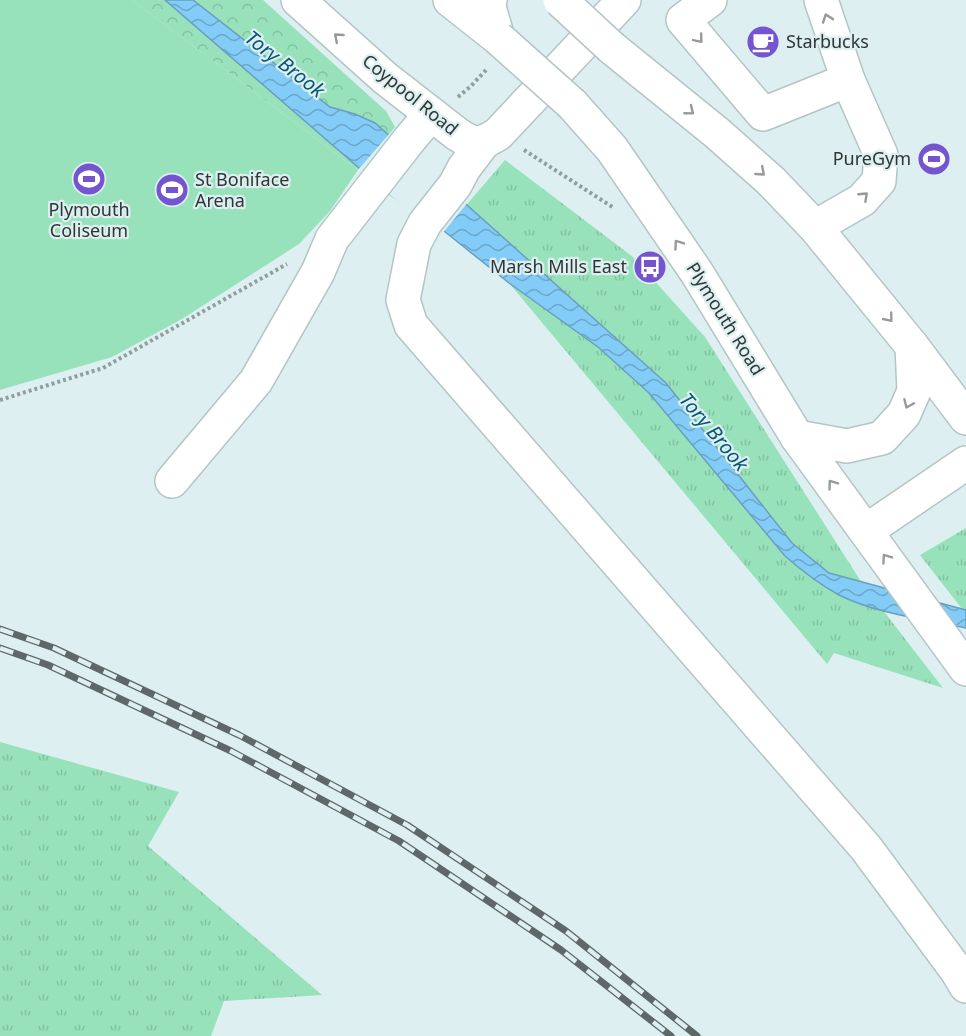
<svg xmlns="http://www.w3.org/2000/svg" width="966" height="1036" font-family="'Noto Sans',sans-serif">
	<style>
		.grass { fill: url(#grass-tufts) }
		.forest { fill: url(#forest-crowns) }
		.pitch { fill: #97e2bb }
		.water { fill: url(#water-waves); stroke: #6a9fbd; stroke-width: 1.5 }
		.pier { fill: #ddeff0 }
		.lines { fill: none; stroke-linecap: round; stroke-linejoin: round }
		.minor-casing { stroke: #b3c5c5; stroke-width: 36 }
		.major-casing { stroke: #b3c5c5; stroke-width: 36 }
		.path { stroke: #919e9e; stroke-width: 4; stroke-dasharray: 3 3; stroke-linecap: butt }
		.minor { stroke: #fff; stroke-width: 33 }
		.major { stroke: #fff; stroke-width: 33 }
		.rail-casing { stroke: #5e6868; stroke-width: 7 }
		.rail { stroke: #ddeff0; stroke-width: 4.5; stroke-dasharray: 14; stroke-linecap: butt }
		.major-bridge-casing { stroke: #b3c5c5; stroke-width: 36; stroke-linecap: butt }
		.major-bridge { stroke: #fff; stroke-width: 33 }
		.oneway { stroke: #969a9a }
		.labels { text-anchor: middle; stroke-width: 4.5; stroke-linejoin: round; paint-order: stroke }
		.poi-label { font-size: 18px; fill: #2e3535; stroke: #ddeff0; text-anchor: start }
		.street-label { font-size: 18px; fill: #2e3535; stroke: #ddeff0 }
		.water-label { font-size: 20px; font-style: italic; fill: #055679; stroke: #ddeff0 }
	</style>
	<defs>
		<pattern id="grass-tufts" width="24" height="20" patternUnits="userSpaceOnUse" patternTransform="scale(1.5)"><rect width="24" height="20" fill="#97e2bb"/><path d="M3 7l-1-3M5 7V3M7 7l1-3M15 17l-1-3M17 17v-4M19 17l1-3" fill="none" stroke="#82c2a1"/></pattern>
		<pattern id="forest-crowns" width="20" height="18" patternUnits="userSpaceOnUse" patternTransform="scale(1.5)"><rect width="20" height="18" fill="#97e2bb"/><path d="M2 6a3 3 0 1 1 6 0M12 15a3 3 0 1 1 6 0" fill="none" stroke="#82c2a1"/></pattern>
		<pattern id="water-waves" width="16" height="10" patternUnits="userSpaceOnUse" patternTransform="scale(1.5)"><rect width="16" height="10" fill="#83ccf7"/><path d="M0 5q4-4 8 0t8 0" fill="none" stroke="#6ca6c9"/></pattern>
	</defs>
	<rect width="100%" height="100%" fill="#ddeff0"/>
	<g class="grass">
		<polygon points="505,160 633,257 705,337 862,583 943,688 834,653 827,664 509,283 444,231"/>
		<polygon points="966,528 966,614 920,555"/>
		<polygon points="0,742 179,792 148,846 322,995 224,1001 211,1036 0,1036"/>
	</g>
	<polygon class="forest" points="132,0 263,0 386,111 395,127 361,169 358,170"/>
	<polygon class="pitch" points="0,0 132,0 358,170 330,211 299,244 182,319 112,357 0,390"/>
	<path class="water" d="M165,0H193L330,107L355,114L375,123L666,383L792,543L829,573L966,610V628C924,619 877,614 839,595C819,584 802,571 785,556L649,393L598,347L509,283L444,231L389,194Z"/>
	<polygon class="pier" points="390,133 468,202 442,234 418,217 358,170"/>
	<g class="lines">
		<defs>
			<g id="minor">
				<path d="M298,0L385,78L457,134C475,146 480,145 498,134L624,0"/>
				<polyline points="490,0 489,7 498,38"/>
				<polyline points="710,0 683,20 763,114 848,80"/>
				<polyline points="483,143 464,168 455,185 425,223 414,244 403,300 411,325 866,848 957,971 966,986"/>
				<polyline points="815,227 862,200 879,181 881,155 848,80 821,0"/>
				<polyline points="172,481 256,381 318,272 332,239 409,140 431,114"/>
				<polyline points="866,531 966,463"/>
			</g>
			<g id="major">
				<polyline points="450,0 498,38"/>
				<polyline points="612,48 717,133 771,181 815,227 912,346 966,418"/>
				<polyline points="572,104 612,149 697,273 797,437 966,669"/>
				<polyline points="797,437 847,446 882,438 904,414 914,391 912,346"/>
			</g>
		</defs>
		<use href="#minor" class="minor-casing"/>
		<use href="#major" class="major-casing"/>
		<g class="path">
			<polyline points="458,97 470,87 487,69"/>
			<polyline points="524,150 614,208"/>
			<polyline points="0,400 103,368 287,264"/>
		</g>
		<use href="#minor" class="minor"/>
		<use href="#major" class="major"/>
		<defs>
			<g id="rail">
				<polyline points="0,629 54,648 239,735 407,825 566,931 697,1036"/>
				<polyline points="0,648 48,665 231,751 399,841 561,950 671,1036"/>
			</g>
		</defs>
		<use href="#rail" class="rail-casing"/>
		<use href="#rail" class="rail"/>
		<defs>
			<g id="major-bridge">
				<polyline points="560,0 612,48"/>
				<polyline points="498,38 572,104"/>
			</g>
		</defs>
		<use href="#major-bridge" class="major-bridge-casing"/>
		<use href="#major-bridge" class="major-bridge"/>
	</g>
	<defs><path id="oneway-chevron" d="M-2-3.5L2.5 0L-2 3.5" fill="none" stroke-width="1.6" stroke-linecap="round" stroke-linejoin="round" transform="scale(1.5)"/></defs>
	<g class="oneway">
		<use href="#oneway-chevron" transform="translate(827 18) rotate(-109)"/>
		<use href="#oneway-chevron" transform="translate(338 37) rotate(-139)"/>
		<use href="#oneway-chevron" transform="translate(699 39) rotate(50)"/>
		<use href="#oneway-chevron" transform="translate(690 111) rotate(39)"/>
		<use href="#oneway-chevron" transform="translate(761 172) rotate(41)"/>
		<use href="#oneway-chevron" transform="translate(864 196) rotate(-43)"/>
		<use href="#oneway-chevron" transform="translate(678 244) rotate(-125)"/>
		<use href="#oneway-chevron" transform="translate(889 318) rotate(51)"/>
		<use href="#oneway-chevron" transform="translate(908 404) rotate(113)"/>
		<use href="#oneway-chevron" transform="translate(832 484) rotate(-126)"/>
		<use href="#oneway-chevron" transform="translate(886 558) rotate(-125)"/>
	</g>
	<defs>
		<symbol id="cafe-disc" viewBox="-11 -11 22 22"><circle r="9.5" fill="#7555cf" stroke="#ddeff0"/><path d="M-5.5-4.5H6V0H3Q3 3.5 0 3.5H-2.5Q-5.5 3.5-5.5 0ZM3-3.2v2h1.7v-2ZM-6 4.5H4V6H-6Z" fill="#fff"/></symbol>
		<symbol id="stadium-disc" viewBox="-11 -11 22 22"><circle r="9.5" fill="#7555cf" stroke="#ddeff0"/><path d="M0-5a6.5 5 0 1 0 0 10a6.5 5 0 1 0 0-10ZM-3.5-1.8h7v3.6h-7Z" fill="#fff"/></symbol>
		<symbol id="bus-disc" viewBox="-11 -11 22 22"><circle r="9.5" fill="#7555cf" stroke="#ddeff0"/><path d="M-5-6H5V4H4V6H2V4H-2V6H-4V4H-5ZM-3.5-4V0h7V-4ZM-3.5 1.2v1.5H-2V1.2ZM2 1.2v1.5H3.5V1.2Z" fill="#fff"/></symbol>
	</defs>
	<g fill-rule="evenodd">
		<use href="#cafe-disc" x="744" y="23" width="38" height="38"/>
		<use href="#stadium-disc" x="915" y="140" width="38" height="38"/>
		<use href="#stadium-disc" x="70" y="160" width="38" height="38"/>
		<use href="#stadium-disc" x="153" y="171" width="38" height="38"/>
		<use href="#bus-disc" x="631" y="248" width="38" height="38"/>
	</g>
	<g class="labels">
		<g class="poi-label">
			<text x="786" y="48">Starbucks</text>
			<text x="911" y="165" text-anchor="end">PureGym</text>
			<text x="195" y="186">St Boniface<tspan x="195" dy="21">Arena</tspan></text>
			<text x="89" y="216" text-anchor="middle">Plymouth<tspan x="89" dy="21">Coliseum</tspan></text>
			<text x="627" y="273" text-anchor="end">Marsh Mills East</text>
		</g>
		<g class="street-label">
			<text transform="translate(410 95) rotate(39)" y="6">Coypool Road</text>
			<text transform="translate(725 319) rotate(58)" y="6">Plymouth Road</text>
		</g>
		<g class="water-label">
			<text transform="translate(285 64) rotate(38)" y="7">Tory Brook</text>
			<text transform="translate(714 432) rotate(50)" y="7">Tory Brook</text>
		</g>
	</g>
</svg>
